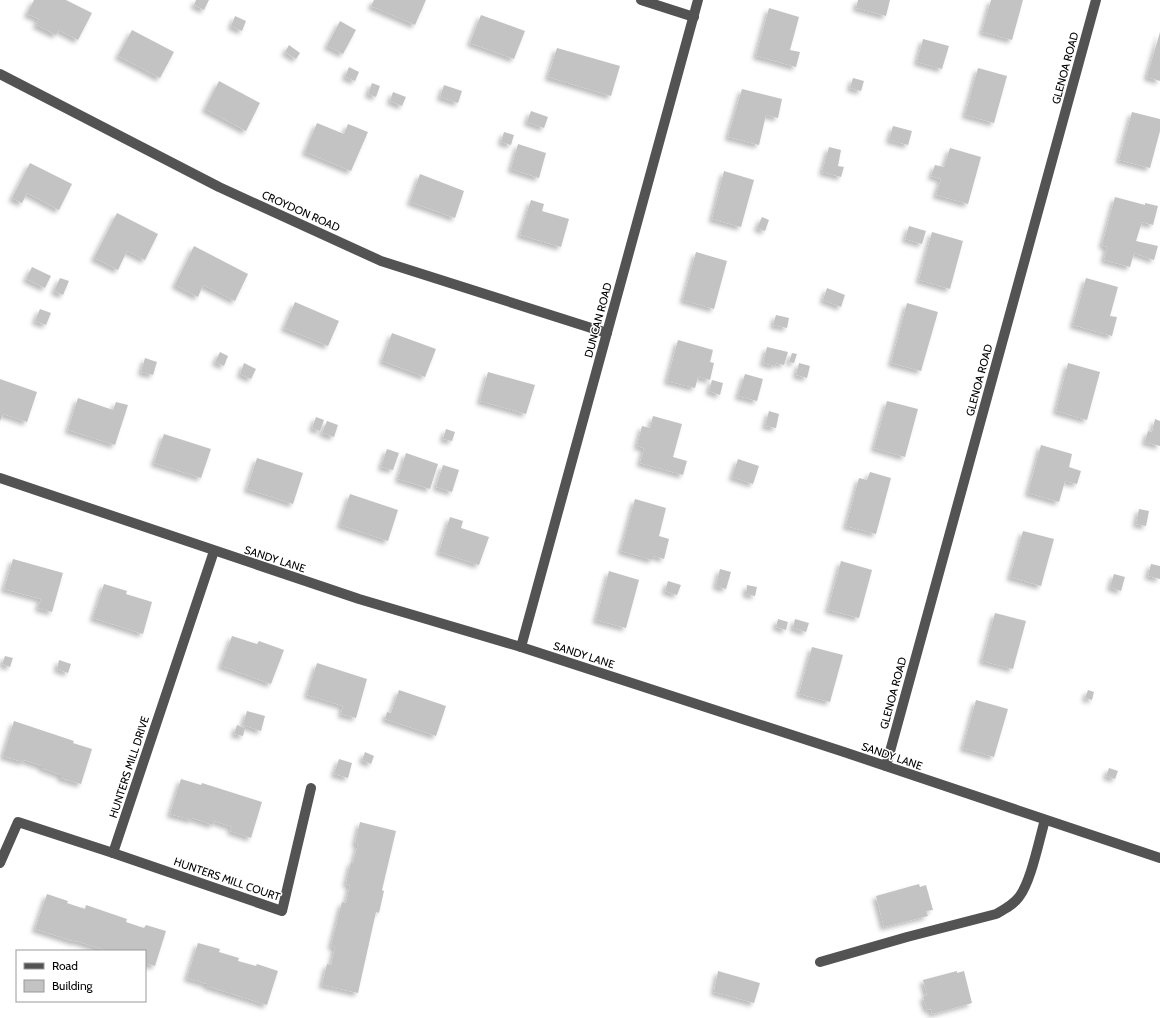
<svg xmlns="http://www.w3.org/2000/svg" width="1160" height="1018" font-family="Cabin,sans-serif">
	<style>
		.building { fill: #c3c3c3; filter: url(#shadow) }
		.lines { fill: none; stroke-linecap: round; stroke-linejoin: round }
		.minor { stroke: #535353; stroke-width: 10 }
		.labels { text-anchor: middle; stroke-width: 3; stroke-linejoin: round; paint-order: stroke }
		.street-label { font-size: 11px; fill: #000; stroke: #fff }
	</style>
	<defs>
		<filter id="shadow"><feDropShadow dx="-3.5" dy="3.5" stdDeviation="2" flood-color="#0004"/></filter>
	</defs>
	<rect width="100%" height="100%" fill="#fff"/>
	<g class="building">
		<polygon points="34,0 66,0 92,13 78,40 59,30 56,35 36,25 39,19 27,14"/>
		<polygon points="196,0 209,0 204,10 194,5"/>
		<polygon points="374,0 426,0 415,25 371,6"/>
		<polygon points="858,0 890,0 886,16 856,8"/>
		<polygon points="991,0 1023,0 1012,40 982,32"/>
		<polygon points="769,8 799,17 790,50 800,52 796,67 756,56"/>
		<polygon points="481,15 525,31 514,59 470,43"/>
		<polygon points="235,16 246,21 242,31 231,26"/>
		<polygon points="340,21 356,30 343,54 327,46"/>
		<polygon points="132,30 174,52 160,78 118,56"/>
		<polygon points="1160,32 1160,81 1147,77"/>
		<polygon points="923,39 949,46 942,69 917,62"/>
		<polygon points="289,45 300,53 296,59 285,52"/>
		<polygon points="557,48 620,66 611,96 548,77"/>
		<polygon points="349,67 359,72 355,81 345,77"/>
		<polygon points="978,68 1007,76 994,123 965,115"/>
		<polygon points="853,78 864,81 861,91 850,88"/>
		<polygon points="219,81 260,103 246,131 205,109"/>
		<polygon points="372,83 380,86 376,97 368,94"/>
		<polygon points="444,85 462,91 458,103 440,97"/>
		<polygon points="742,89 782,99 778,118 766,115 759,145 728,137"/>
		<polygon points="393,92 406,97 402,106 390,101"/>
		<polygon points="531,111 548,117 544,128 527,122"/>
		<polygon points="1132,112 1160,119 1160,131 1150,168 1119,160"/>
		<polygon points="317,123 344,134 348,124 368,132 351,171 305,152"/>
		<polygon points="893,126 912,131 908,145 889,140"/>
		<polygon points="504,132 514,135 511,145 501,142"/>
		<polygon points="518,144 546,153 539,178 511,169"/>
		<polygon points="829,147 841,150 838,166 844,167 841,177 822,172"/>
		<polygon points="950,148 981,157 968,204 936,195 941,179 931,176 935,165 944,167"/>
		<polygon points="30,163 72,184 59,210 27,193 22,203 12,198"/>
		<polygon points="724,171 754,180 741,227 712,219"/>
		<polygon points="420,174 464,191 455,218 410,202"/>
		<polygon points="1115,197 1145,205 1145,203 1158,206 1153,225 1142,222 1136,241 1158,246 1154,260 1134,253 1130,267 1104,260 1107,247 1102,245"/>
		<polygon points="531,200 544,204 542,211 569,219 561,247 520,235"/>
		<polygon points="117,213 158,234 145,260 127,251 118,270 94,258"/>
		<polygon points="762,217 769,220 765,231 757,228"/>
		<polygon points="909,226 926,231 922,244 905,239"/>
		<polygon points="932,232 963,241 950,289 919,280"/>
		<polygon points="194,246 248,274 235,301 203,285 198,297 175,285"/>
		<polygon points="696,252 727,261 714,309 683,300"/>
		<polygon points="32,267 51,276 45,288 26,279"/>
		<polygon points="60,278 69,281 63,295 54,291"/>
		<polygon points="1086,278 1118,287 1110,316 1117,317 1112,336 1073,325"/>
		<polygon points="827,288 845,295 841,307 823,300"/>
		<polygon points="295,302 339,321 328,346 284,328"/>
		<polygon points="907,303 938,312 921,371 891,363"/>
		<polygon points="40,309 51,313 46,325 35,321"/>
		<polygon points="776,315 789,318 787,328 773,325"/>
		<polygon points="392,333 436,349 425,377 382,361"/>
		<polygon points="678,340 713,350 710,362 714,363 710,380 698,377 695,388 667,381"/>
		<polygon points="767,347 788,352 784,365 776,363 775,366 763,363"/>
		<polygon points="220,352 228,356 224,366 215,362"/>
		<polygon points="792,353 797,354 794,363 789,362"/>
		<polygon points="145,358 157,362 153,375 141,372"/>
		<polygon points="244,363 256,369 251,379 240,374"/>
		<polygon points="799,363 810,366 807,378 796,375"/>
		<polygon points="1068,363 1100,372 1087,420 1056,411"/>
		<polygon points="488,372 535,385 526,414 480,401"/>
		<polygon points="745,374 763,379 757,401 738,396"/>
		<polygon points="0,379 37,392 27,422 3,414 0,421"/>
		<polygon points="712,380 723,383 720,395 709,391"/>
		<polygon points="78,398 113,410 116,402 128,405 115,445 68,430"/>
		<polygon points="887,401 918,409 905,457 874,448"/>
		<polygon points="769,411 779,414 776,428 765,426"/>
		<polygon points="653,416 682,424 673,457 687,461 683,475 640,463 644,448 637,446 642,426 650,428"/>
		<polygon points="316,417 324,420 320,431 312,428"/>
		<polygon points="1155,419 1160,421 1160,446 1145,442 1148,431 1152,432"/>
		<polygon points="327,421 338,425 334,437 322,433"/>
		<polygon points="446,429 455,432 452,441 443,439"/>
		<polygon points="164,434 211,449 201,478 154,463"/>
		<polygon points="1041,445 1072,454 1069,467 1081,471 1077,484 1065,481 1059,502 1028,493"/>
		<polygon points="387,449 399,453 393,470 381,467"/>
		<polygon points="406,453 438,464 430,489 398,479"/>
		<polygon points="257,458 303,473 293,504 247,489"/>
		<polygon points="738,459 759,466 753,484 732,477"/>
		<polygon points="443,465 459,470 452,492 436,487"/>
		<polygon points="870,472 891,478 876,534 846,526 859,478 867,480"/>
		<polygon points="350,494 398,510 388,541 340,525"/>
		<polygon points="635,499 666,508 659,536 669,539 664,559 654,556 652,560 621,551"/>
		<polygon points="1139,509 1149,511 1146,526 1136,524"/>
		<polygon points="450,517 463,521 461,528 489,537 479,565 439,552"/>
		<polygon points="1023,531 1054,539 1041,586 1010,577"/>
		<polygon points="13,559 63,573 52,612 38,608 41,599 4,589"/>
		<polygon points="841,561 872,570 859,618 828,610"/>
		<polygon points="1151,564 1160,566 1160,579 1148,576"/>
		<polygon points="720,569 731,572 726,589 716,586"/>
		<polygon points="609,571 639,580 626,628 596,620"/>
		<polygon points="1114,574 1125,577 1121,591 1110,587"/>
		<polygon points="668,581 681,585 677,595 665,591"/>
		<polygon points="104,584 127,591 126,594 152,602 143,634 93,618"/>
		<polygon points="747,585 757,587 755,596 746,594"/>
		<polygon points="995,613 1026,621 1013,669 982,661"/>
		<polygon points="778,619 788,622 786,630 776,627"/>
		<polygon points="795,619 809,623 806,632 793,628"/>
		<polygon points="232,636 257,644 259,641 284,650 271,684 221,666"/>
		<polygon points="812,647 843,655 830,702 799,694"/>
		<polygon points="5,656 13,658 10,667 2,664"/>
		<polygon points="59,660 71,664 68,673 57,669"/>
		<polygon points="317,663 367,679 356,718 341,714 343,706 307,695"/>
		<polygon points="399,690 446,706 436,736 385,719 387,712 391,713"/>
		<polygon points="1088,690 1094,692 1092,700 1085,698"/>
		<polygon points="976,700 1008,709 994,757 963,748"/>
		<polygon points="247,711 265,716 261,731 243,725"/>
		<polygon points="14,721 74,741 73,743 92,749 81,784 61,778 61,775 42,768 42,766 24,760 23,762 3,756"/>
		<polygon points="237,725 245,728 243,736 234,734"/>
		<polygon points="365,752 374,756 371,764 362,760"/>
		<polygon points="339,759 352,763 348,778 334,774"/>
		<polygon points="1109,768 1118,771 1115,779 1106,776"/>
		<polygon points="181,779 201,785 202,783 262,802 251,838 230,831 232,827 214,821 213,825 192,818 192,820 170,814"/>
		<polygon points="360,822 396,831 382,890 384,891 379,913 376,912 358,993 322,985 327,964 331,965 335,947 331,946 342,902 346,903 350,885 346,884 351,862 353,863 358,844 355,844"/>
		<polygon points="919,884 920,887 926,885 933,910 926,911 928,916 884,927 876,896"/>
		<polygon points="47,894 68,901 67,903 85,909 86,905 127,919 126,922 144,928 146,925 166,931 155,966 145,963 145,951 108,951 76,941 76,942 35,929"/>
		<polygon points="198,943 220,949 219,952 239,958 238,961 256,966 257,964 278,971 267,1005 207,986 207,984 187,978"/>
		<polygon points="718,971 760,983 754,1003 714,992"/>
		<polygon points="957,971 957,973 964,971 972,1003 932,1014 931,1009 927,1010 923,997 927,995 923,980"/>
	</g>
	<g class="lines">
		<g class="minor">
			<polyline points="641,0 694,17"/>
			<polyline points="0,74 219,187 381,261 607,333"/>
			<polyline points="0,478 359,599 521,647 844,752 1160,858"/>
			<polyline points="521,647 698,0"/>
			<polyline points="886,766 1096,0"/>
			<polyline points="113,853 282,911 311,788"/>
			<polyline points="0,863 18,822 113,853 214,551"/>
			<path d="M820,962L907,937L996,914C1005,909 1013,905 1019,897C1031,882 1039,840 1045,820"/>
		</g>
	</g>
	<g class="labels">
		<g class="street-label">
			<text transform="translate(1065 68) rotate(-75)" y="4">GLENOA ROAD</text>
			<text transform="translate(301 211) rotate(24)" y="4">CROYDON ROAD</text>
			<text transform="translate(598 320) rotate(-75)" y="4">DUNCAN ROAD</text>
			<text transform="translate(979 380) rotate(-75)" y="4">GLENOA ROAD</text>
			<text transform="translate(275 559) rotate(18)" y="4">SANDY LANE</text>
			<text transform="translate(584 655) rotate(18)" y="4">SANDY LANE</text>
			<text transform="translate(893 693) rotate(-75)" y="4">GLENOA ROAD</text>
			<text transform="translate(892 756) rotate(19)" y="4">SANDY LANE</text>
			<text transform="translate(129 767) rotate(-72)" y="4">HUNTERS MILL DRIVE</text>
			<text transform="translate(227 879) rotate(19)" y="4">HUNTERS MILL COURT</text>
		</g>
	</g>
	<rect x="16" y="950" width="130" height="52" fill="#ffffff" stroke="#999999"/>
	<rect x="24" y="963" width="20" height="6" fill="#535353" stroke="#999999"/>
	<text x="52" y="970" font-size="12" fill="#000000">Road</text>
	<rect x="24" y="980" width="20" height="12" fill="#c3c3c3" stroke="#999999"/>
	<text x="52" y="990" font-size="12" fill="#000000">Building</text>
</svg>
